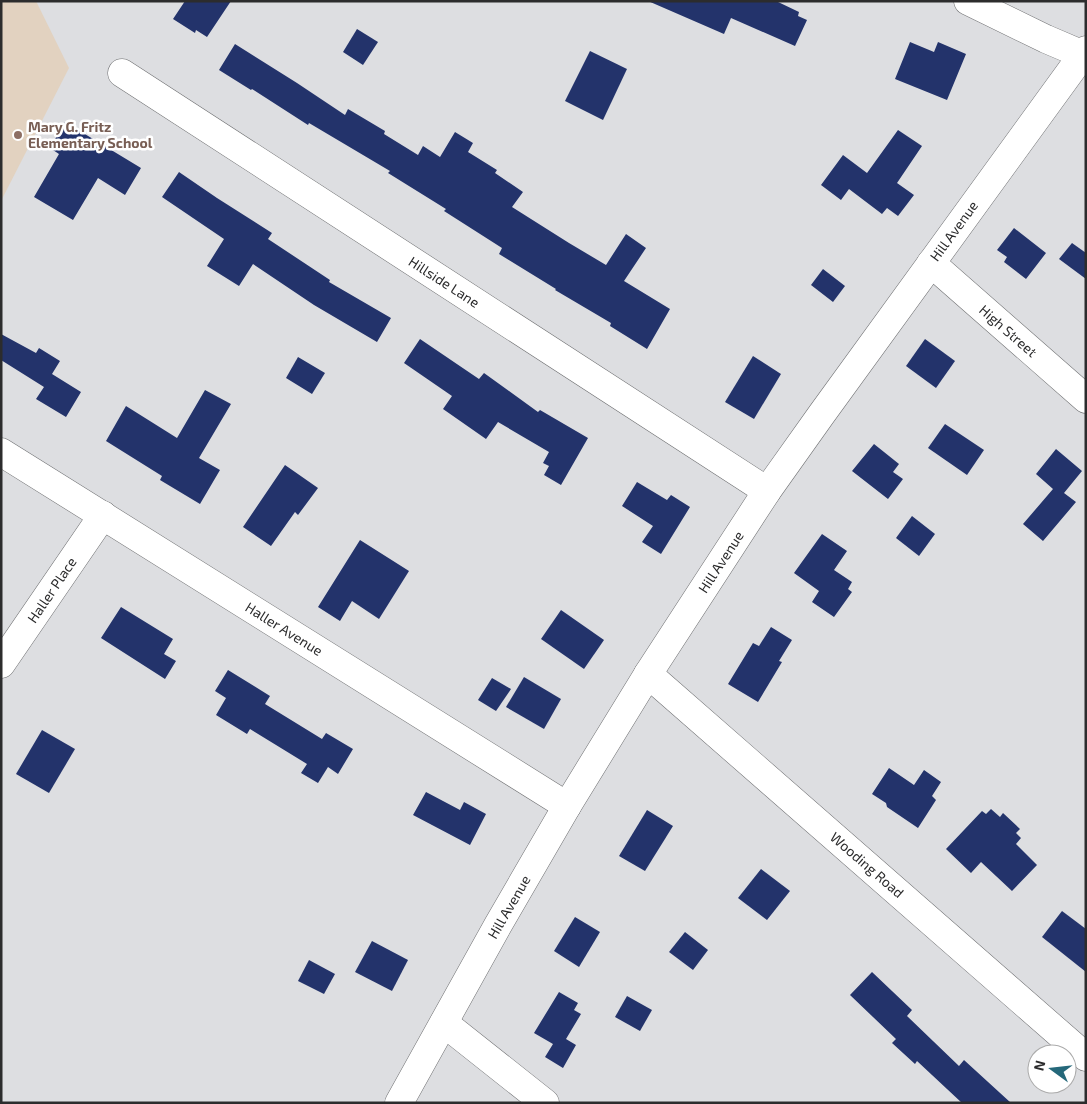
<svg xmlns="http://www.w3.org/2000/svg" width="1087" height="1104" font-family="'Exo 2',sans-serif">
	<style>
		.education { fill: #e2d2c0 }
		.building { fill: #23336b }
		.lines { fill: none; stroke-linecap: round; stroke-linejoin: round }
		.minor-casing { stroke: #6f7072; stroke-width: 29 }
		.minor { stroke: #fff; stroke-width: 28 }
		.education-dot { fill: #8d6e63; stroke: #fff; stroke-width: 2 }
		.labels { text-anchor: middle; stroke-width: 5; stroke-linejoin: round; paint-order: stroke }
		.education-label { font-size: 14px; font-weight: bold; fill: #785e54; stroke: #fff; text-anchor: start }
		.street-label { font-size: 14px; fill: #2c2c2d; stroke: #fff }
	</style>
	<rect width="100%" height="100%" fill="#dddee1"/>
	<polygon class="education" points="1,1 36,1 69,68 1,201"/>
	<g class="building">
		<polygon points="185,1 231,1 207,37 196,30 195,33 173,19"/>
		<polygon points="648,1 776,1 799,12 798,16 807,20 795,46 731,18 724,34"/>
		<polygon points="357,29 378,42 363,65 343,52"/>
		<polygon points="910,42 934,52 938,42 966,54 947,100 895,79"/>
		<polygon points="235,44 297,83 345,115 348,109 385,131 384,134 418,155 423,146 440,157 455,132 473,143 468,152 497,170 495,173 523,192 512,207 569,243 606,265 626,234 646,248 624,281 670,309 647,349 610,326 611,323 555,290 556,289 499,254 502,248 444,211 446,209 388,173 390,171 309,123 308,125 252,89 251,90 219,70"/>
		<polygon points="590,51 627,69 603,120 565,101"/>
		<polygon points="65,122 141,168 125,195 98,178 73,220 34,197 59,154 50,148"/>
		<polygon points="898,130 922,146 897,183 914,195 898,216 887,208 882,214 849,189 841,200 821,185 843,155 867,173"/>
		<polygon points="179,172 217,198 272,233 268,239 330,280 329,282 391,318 377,342 314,305 253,264 239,286 207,266 224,239 162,197"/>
		<polygon points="1014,228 1046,253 1026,279 1004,262 1007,257 997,250"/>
		<polygon points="1072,243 1086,253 1086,279 1059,259"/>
		<polygon points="823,269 845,286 833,302 811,285"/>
		<polygon points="1,334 36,353 39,348 60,361 52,374 81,392 66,417 36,399 44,387 1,360"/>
		<polygon points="420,339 479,379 484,373 538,412 540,410 588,438 561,485 544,475 549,466 543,463 549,452 498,422 486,439 443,409 452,396 404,363"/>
		<polygon points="925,339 955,361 936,388 906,366"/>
		<polygon points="753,356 781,374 754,419 725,402"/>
		<polygon points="298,357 325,373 312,394 286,378"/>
		<polygon points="205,390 231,404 199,458 220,470 200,504 160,480 162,476 106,441 126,406 177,438"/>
		<polygon points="945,424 984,450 967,475 928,448"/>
		<polygon points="874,444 899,464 893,472 903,479 888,499 852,471"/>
		<polygon points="1056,449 1082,471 1064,493 1076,502 1043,541 1023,524 1053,489 1036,474"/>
		<polygon points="285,465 318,488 298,515 295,512 271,546 243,527"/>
		<polygon points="637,482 667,500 671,495 690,507 661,554 642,542 653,526 622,506"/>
		<polygon points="912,516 935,534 919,556 896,538"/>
		<polygon points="822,534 847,551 834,570 852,582 848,589 852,592 834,617 812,602 819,591 794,573"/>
		<polygon points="360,540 409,571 379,619 352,601 340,621 318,607"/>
		<polygon points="121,607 173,639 164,654 176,661 165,679 101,638"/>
		<polygon points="561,610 604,640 584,669 541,639"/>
		<polygon points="771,627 792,640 779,661 782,662 758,702 728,684 753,643 759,646"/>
		<polygon points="228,670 270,696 265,704 322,739 326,733 353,749 338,774 328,767 318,783 301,773 307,764 250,729 247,734 216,715 226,698 215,691"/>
		<polygon points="524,677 561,699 544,729 506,707"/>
		<polygon points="492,678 511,689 496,711 478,700"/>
		<polygon points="42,730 75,749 49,793 16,774"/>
		<polygon points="889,768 914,785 924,770 941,782 932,796 936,800 918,828 887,807 886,803 872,794"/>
		<polygon points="426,792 460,810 464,802 486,814 470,845 413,815"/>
		<polygon points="991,809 1000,817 1003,813 1020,829 1016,833 1021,838 1016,844 1037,865 1012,891 981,862 971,873 946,849 982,811 986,814"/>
		<polygon points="647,810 673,826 645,871 619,856"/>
		<polygon points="761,869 790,891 767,920 738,898"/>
		<polygon points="1062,911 1086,929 1086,972 1042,937"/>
		<polygon points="575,917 600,932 579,967 554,951"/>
		<polygon points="685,932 708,950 693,970 669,952"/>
		<polygon points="372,941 408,960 392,991 355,972"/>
		<polygon points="309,960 335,974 324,994 298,981"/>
		<polygon points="872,972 912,1010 907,1016 959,1066 964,1060 1011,1103 962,1103 917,1061 915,1064 892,1043 896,1039 850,995"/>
		<polygon points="559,992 578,1003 574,1010 581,1014 566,1039 576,1045 563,1068 545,1057 553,1044 534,1033"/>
		<polygon points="627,996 652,1010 640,1031 615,1017"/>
	</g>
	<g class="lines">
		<defs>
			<g id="minor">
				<polyline points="968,1 1046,39 1086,56"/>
				<polyline points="122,73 767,491"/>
				<polyline points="931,263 1086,399"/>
				<polyline points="1,452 567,806"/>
				<polyline points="1,664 103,515"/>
				<polyline points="648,674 1086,1057"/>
				<polyline points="444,1023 545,1103"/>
				<polyline points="399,1103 498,925 567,806 648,674 767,491 821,415 1086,50"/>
			</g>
		</defs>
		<use href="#minor" class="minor-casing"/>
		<use href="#minor" class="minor"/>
	</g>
	<circle class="education-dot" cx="18" cy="135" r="5"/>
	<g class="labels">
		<g class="education-label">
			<text x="28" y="132">Mary G. Fritz<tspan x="28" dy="16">Elementary School</tspan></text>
		</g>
		<g class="street-label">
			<text transform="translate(954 231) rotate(-54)" y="5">Hill Avenue</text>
			<text transform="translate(444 282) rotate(33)" y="5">Hillside Lane</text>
			<text transform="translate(1008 331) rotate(41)" y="5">High Street</text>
			<text transform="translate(721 562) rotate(-57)" y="5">Hill Avenue</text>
			<text transform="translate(52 590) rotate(-56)" y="5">Haller Place</text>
			<text transform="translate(284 629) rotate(32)" y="5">Haller Avenue</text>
			<text transform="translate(867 865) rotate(41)" y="5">Wooding Road</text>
			<text transform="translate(509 907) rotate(-60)" y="5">Hill Avenue</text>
		</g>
	</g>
	<rect width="1087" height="1104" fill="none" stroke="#2c2c2d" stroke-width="5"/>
	<g transform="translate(1052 1069) rotate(285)"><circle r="24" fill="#ffffff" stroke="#ababab"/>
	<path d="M0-4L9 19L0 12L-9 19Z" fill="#25687a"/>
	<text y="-8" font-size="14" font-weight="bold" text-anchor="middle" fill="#2c2c2d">N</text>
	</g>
</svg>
